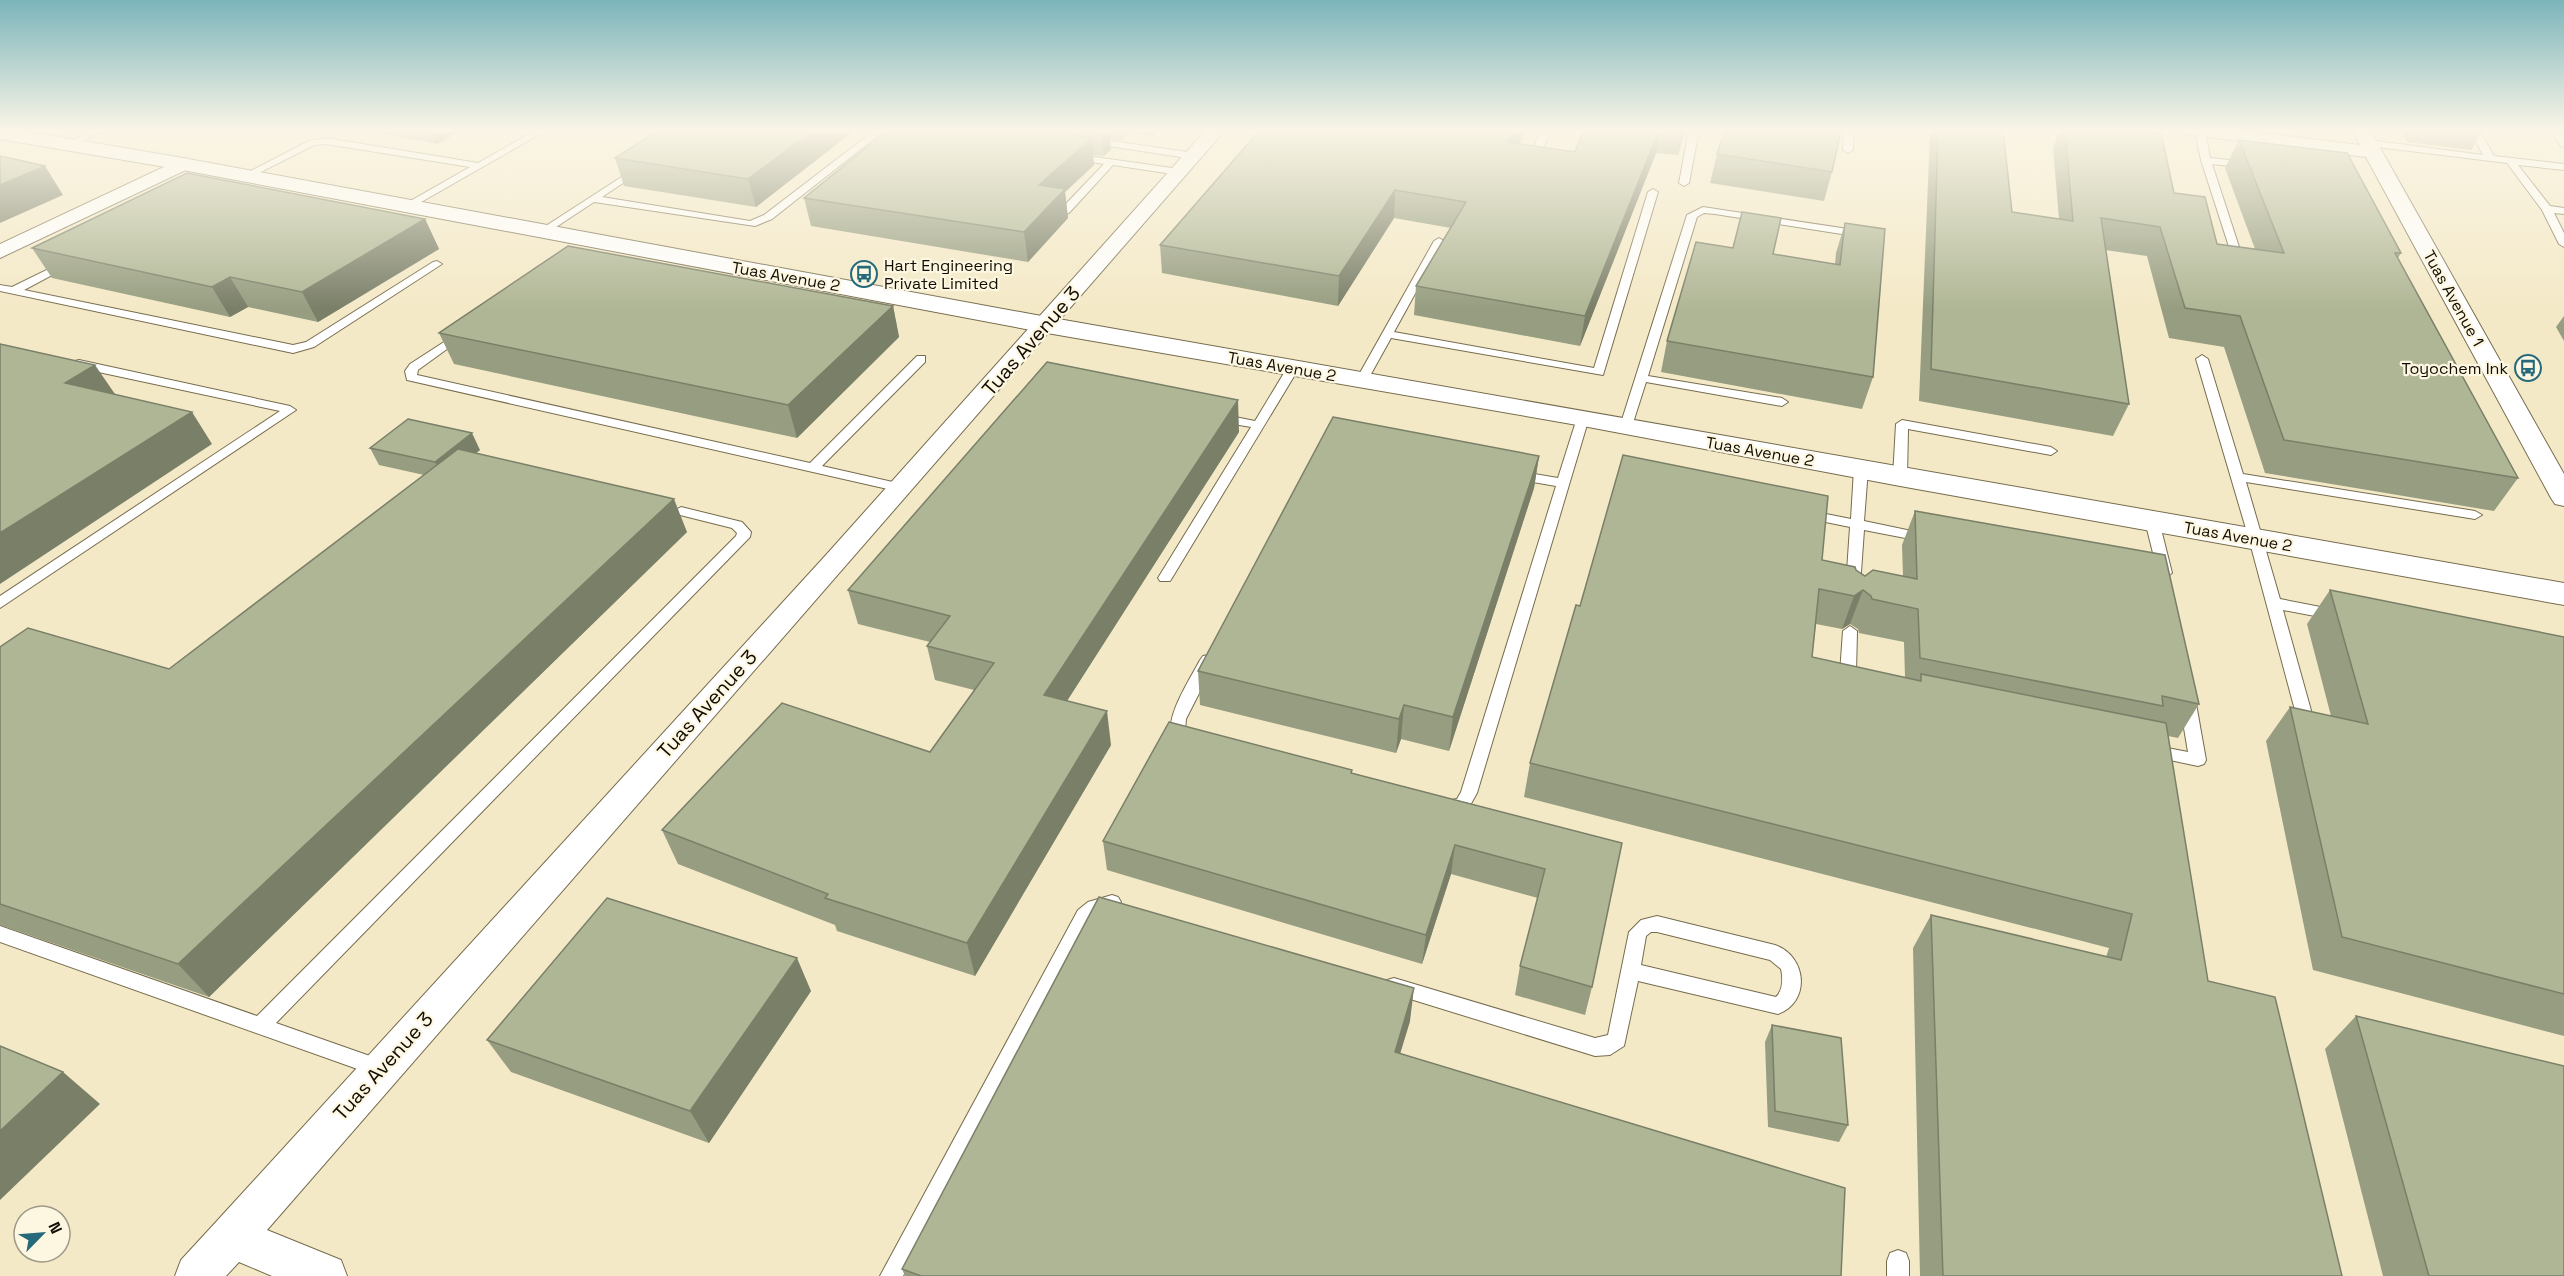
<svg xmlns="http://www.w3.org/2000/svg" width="2564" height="1276" font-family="'Space Grotesk',sans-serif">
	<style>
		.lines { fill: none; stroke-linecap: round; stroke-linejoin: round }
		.service-casing { stroke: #766c4d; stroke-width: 2 }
		.minor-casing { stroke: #766c4d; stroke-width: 2 }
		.tertiary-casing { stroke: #766c4d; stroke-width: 2 }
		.service { fill: #fff; fill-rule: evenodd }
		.minor { fill: #fff; fill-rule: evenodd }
		.tertiary { fill: #fff; fill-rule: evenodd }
		.wall { fill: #969d80; fill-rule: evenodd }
		.shaded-wall { fill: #7a7f68 }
		.building { fill: #afb695; stroke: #7a7f68; stroke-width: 1.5 }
		.labels { text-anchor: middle; stroke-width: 4.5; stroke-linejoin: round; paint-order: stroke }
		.far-poi-label { font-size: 16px; fill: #100c02; stroke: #fdf7e2; text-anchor: start }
		.far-street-label { font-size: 16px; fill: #100c02; stroke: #fdf7e2 }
		.street-label { font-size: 20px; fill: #100c02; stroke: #fdf7e2 }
	</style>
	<rect width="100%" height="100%" fill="#f4e9c7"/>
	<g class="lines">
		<defs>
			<g id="service">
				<polygon points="92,130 104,130 72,147 64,145"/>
				<polygon points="536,130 547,130 409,209 404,206 405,204 470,167 326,144 314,145 249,178 241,176 309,141 326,138 478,163"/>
				<polygon points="875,130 885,130 772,219 755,226 594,202 547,233 538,231 640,165 643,166 643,170 602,197 750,221 764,215"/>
				<polygon points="1541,130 1551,130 1537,163 1529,165 1527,163"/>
				<polygon points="1689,130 1699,130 1689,183 1684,186 1679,183"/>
				<polygon points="1844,130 1854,130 1853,150 1848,153 1843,150"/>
				<polygon points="2470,130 2479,130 2494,156 2564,164 2564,170 2518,165 2550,206 2564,208 2564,214 2554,213 2564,233 2564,247 2559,244 2542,210 2507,163 2369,146 2364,143 2369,140 2483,155"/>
				<polygon points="2549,130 2558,130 2564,138 2564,147 2561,146"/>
				<polygon points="2195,131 2205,131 2210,158 2248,162 2253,165 2248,168 2212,164 2242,256 2241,258 2237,259 2232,256 2201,160"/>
				<polygon points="1092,138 1194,153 1199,156 1194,159 1089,143 1089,139"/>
				<polygon points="1074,154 1179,169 1184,172 1179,175 1113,165 1069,213 1065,214 1060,211 1061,209 1104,164 1071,159 1069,157"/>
				<polygon points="1653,189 1658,192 1603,375 1391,338 1366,383 1362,384 1356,380 1434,241 1439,238 1444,241 1394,332 1594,368 1648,192"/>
				<polygon points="1703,207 1848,229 1853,232 1848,235 1715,214 1704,213 1697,217 1648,376 1782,398 1788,402 1782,406 1646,382 1632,426 1626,430 1622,429 1620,426 1687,215"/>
				<polygon points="65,261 69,262 69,266 24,290 293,345 306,342 433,262 437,261 442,264 314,347 293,353 0,291 0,285 12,287"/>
				<polygon points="461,331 465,332 465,336 418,370 417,375 810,463 917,356 925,356 925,362 822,466 906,485 908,488 901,492 407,380 405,371 410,364"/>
				<polygon points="2202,355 2208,359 2243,474 2475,511 2482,515 2475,519 2246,482 2280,599 2336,610 2343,615 2336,620 2283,610 2312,714 2310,718 2298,718 2296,714 2249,539 2196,359"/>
				<polygon points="79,360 290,406 296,410 0,608 0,596 280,411 75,367 75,361"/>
				<polygon points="1293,364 1299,368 1172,578 1170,581 1160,581 1158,578 1251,427 1216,421 1214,418 1220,414 1255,421 1287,368"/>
				<polygon points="1583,414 1589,418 1477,793 1468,809 1447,814 1441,812 1439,807 1441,802 1457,799 1461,792 1556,486 1516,479 1509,475 1516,471 1558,478 1577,418"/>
				<polygon points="1902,420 2051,447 2057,451 2051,455 1908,429 1907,477 1900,481 1893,477 1896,424"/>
				<polygon points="1861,465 1868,469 1864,521 1926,534 1933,538 1926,542 1864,530 1860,586 1853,591 1846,586 1850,527 1801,517 1799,514 1806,510 1851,519 1854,469"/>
				<polygon points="681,507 742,522 751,532 750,537 276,1023 387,1062 390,1068 387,1074 380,1077 0,942 0,926 257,1016 736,536 737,533 732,528 676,514 674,511"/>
				<polygon points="2152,517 2159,521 2172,573 2165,578 2158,573 2145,521"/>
				<polygon points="1850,626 1857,631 1856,673 1862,683 1859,687 1849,687 1840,673 1843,631"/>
				<path d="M1208,655L1213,656L1216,660L1186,719L1185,731L1192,741L1190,745C1182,748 1178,746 1174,739C1161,722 1191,678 1200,660L1203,656Z"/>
				<polygon points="2187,692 2193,694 2195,698 2206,760 2204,764 2198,766 2146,755 2144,751 2146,747 2152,745 2188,752 2179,698 2181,694"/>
				<polygon points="1112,895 1118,897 1121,902 1118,907 1100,913 1090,920 903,1276 880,1276 1078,910 1088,902"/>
				<path d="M1657,916L1775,945C1807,956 1811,1002 1778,1014L1638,981L1624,1046L1610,1055L1595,1056L1394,994L1387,992L1384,986L1387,980L1394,978L1595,1038L1608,1035L1629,932L1641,920ZM1651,932H1657L1770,960L1781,969C1783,978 1783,990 1776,997L1641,965L1646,936Z"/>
				<polygon points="1898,1250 1906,1253 1909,1261 1909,1276 1887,1276 1887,1261 1890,1253"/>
			</g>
			<g id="minor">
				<polygon points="1206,130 1225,130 267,1230 341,1260 347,1276 272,1276 239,1262 226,1276 175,1276 181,1260 216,1222 826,555"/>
				<polygon points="2181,130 2238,130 2360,145 2352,130 2370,130 2564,474 2564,506 2555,504 2551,498 2366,157 2190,135 2184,134"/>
				<polygon points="183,158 190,160 193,164 190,168 0,258 0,244"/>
			</g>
			<polygon id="tertiary" points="0,130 19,130 183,158 1047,317 2564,583 2564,605 1900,486 1583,426 1047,333 183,170 0,139"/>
		</defs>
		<use href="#service" class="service-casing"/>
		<use href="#minor" class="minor-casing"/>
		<use href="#tertiary" class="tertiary-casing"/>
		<use href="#service" class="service"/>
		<use href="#minor" class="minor"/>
		<use href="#tertiary" class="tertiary"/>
	</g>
	<g class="wall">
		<polygon points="362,130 463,130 437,144"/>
		<polygon points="658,130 855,130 756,207 624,186 615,158"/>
		<polygon points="888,130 1159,130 1153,136 1129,133 1121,140 1110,139 1111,149 1104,156 1093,155 1094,165 1065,192 1068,218 1028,262 811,226 804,198"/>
		<polygon points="1260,130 1527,130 1519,144 1575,152 1583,130 1685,130 1678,155 1656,153 1580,346 1414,315 1416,286 1451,228 1394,218 1338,306 1162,273 1160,245"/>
		<polygon points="1931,130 2003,130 2012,212 2059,219 2053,148 2060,130 2140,130 2174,193 2217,244 2255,249 2225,168 2239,140 2401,253 2398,258 2518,478 2494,511 2265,473 2224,347 2169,338 2147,256 2105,250 2129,404 2113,436 1919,401 1930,134"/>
		<polygon points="2400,130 2483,130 2471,150 2407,142"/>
		<polygon points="1717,154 1832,172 1824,201 1710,183"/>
		<polygon points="425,219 439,249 318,322 248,307 230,317 52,278 32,248"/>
		<polygon points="1845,223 1873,377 1862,409 1661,372 1667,341 1773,254 1835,264 1836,253"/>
		<polygon points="893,306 899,337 797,438 454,364 439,333"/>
		<polygon points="2564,316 2564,341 2556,327"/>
		<polygon points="1239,432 1067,701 1111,745 975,976 837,931 835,925 678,864 662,830 930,752 974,690 935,680 927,646 930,642 858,624 848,590"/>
		<polygon points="370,448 480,450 476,453 687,532 209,997 0,925 0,647 169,669 424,475 379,465"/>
		<polygon points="1539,456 1534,488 1449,751 1401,739 1396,753 1200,705 1198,671"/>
		<path d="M1915,511L2199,704L2178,738L2168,736L2208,981L2342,1276H1920L1913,948L1931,915L2106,957L2109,948L1524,797L1530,763L1580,606L1822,560L1856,570L1865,576H1903L1902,545ZM1816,624L1842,629L1850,624L1858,629L1859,633L1904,642L1905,678L1812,657Z"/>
		<polygon points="2330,590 2564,637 2564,1036 2313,970 2266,741 2290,707 2331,716 2307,624"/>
		<polygon points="1352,770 1352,773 1622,843 1592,987 1585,1015 1515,995 1520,966 1538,898 1451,874 1422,964 1107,870 1103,841"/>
		<polygon points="811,991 709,1143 511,1072 487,1040"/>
		<polygon points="2356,1016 2564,1276 2383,1276 2325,1049"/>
		<polygon points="1410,1021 1400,1053 1841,1276 905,1276 902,1269"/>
		<polygon points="1772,1025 1848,1125 1839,1142 1768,1127 1765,1042"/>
	</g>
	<g class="shaded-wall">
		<polygon points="431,130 463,130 437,144"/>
		<polygon points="814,130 855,130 756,207 748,179"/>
		<polygon points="1101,130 1109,130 1111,149 1104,156"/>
		<polygon points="1120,130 1128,130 1129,133 1121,140"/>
		<polygon points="1153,130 1159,130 1153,136"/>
		<polygon points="1515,130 1527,130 1504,169 1507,142"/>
		<polygon points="1659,130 1660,130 1656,153 1580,346 1585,316"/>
		<polygon points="1683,130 1685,130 1678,155"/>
		<polygon points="1092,138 1094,165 1065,192 1068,218 1028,262 1024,232 1039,185"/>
		<polygon points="45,166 63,195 0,223 0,185"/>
		<polygon points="1395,190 1394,218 1338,306 1339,276"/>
		<polygon points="425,219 439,249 318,322 302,292"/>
		<polygon points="230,277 248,307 230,317 212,287"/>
		<polygon points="893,306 899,337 797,438 788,405"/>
		<polygon points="95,365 117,397 65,383"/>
		<polygon points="1238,400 1239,432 1049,729 1044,695"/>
		<polygon points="192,412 212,444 0,584 0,533"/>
		<polygon points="472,433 480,450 444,479 435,462"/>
		<polygon points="1539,456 1534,488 1449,751 1453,717"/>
		<polygon points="674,499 687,532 209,997 178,964"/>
		<polygon points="1863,590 1850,624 1842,629 1854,596"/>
		<polygon points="1404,705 1401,739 1396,753 1399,719"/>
		<polygon points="1107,711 1111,745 975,976 967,943"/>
		<polygon points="1455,845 1451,874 1422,964 1426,935"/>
		<polygon points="797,958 811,991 709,1143 690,1111"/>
		<polygon points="1414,988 1410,1021 1391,1084 1395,1052"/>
		<polygon points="63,1072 100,1104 0,1200 0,1131"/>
	</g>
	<g class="building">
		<polygon points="658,130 814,130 748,179 615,158"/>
		<polygon points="888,130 1038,130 1092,138 1039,185 1065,189 1024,232 804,198"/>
		<polygon points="1260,130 1515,130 1507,142 1575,152 1583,130 1659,130 1585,316 1416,286 1466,202 1395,190 1339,276 1160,245"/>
		<polygon points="1725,130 1841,130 1832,172 1717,154"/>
		<polygon points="1938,130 2003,130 2012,212 2073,221 2065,130 2140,130 2161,133 2174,193 2205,197 2217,244 2284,253 2239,140 2347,153 2401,253 2395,253 2518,478 2284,440 2240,316 2185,308 2160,227 2101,218 2129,404 1931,369"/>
		<polygon points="0,156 45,166 0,185"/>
		<polygon points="187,173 425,219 302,292 230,277 212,287 32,248"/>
		<polygon points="1742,212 1781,218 1773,254 1840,265 1845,223 1885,229 1873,377 1667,341 1696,242 1733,248"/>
		<polygon points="568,246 893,306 788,405 439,333"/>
		<polygon points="0,344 95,365 65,383 192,412 0,533"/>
		<polygon points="1047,362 1238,400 1044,695 1107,711 967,943 825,898 828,894 662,830 782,703 930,752 994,663 927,646 950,616 848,590"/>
		<polygon points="1333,417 1539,456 1453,717 1404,705 1399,719 1198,671"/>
		<polygon points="408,419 472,433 435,462 370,448"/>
		<polygon points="458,449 674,499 178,964 0,904 0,647 28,628 169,669"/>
		<polygon points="1623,455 1828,496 1822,560 1855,567 1856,570 1865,576 1873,570 1917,579 1915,511 2165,555 2199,704 2162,696 2163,706 1920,658 1918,609 1872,599 1871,596 1863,590 1854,596 1819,589 1812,657 1921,681 1921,674 2166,723 2208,981 2275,997 2342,1276 1943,1276 1931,915 2121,960 2132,914 1530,763 1576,605 1580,606"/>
		<polygon points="2330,590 2564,637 2564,994 2342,937 2290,707 2368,724"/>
		<polygon points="1169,722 1352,770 1351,773 1622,843 1592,987 1520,966 1545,869 1455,845 1426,935 1103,841"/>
		<polygon points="1099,897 1414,988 1395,1052 1845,1188 1841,1276 921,1276 902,1269"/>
		<polygon points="607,898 797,958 690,1111 487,1040"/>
		<polygon points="2356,1016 2564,1066 2564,1276 2429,1276"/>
		<polygon points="1772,1025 1841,1038 1848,1125 1775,1111"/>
		<polygon points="0,1046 63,1072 0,1131"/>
	</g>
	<linearGradient id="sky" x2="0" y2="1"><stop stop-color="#7bb4ba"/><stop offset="0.42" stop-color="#faf5e6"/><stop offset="1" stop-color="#faf5e6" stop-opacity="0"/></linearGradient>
	<rect width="2564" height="309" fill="url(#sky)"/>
	<defs>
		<symbol id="bus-ring" viewBox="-11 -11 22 22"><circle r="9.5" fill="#fdf7e2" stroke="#26697b" stroke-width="1.5"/><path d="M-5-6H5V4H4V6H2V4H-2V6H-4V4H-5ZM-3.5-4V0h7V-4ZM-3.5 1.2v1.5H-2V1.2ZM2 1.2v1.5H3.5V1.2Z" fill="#26697b"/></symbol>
	</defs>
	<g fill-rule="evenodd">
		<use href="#bus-ring" x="849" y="259" width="30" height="30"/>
		<use href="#bus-ring" x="2513" y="353" width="30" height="30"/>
	</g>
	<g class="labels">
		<g class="far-poi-label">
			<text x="884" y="271">Hart Engineering<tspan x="884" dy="18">Private Limited</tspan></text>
			<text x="2508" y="374" text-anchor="end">Toyochem Ink</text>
		</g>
		<g class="far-street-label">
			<text transform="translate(786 276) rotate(10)" y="6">Tuas Avenue 2</text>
			<text transform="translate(2454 298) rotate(61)" y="6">Tuas Avenue 1</text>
			<text transform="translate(1282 366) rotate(10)" y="6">Tuas Avenue 2</text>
			<text transform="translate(1760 451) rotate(10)" y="6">Tuas Avenue 2</text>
			<text transform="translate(2238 536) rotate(10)" y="6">Tuas Avenue 2</text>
		</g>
		<g class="street-label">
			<text transform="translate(1031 341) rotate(-49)" y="7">Tuas Avenue 3</text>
			<text transform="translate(707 704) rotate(-48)" y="7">Tuas Avenue 3</text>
			<text transform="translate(383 1066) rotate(-48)" y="7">Tuas Avenue 3</text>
		</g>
	</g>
	<g transform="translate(42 1234) rotate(65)"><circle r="28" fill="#fdf7e2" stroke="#9e9988" stroke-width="1.5"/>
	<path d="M0-4.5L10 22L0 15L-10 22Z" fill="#26697b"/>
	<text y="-9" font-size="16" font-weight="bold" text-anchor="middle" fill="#100c02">N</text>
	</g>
</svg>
